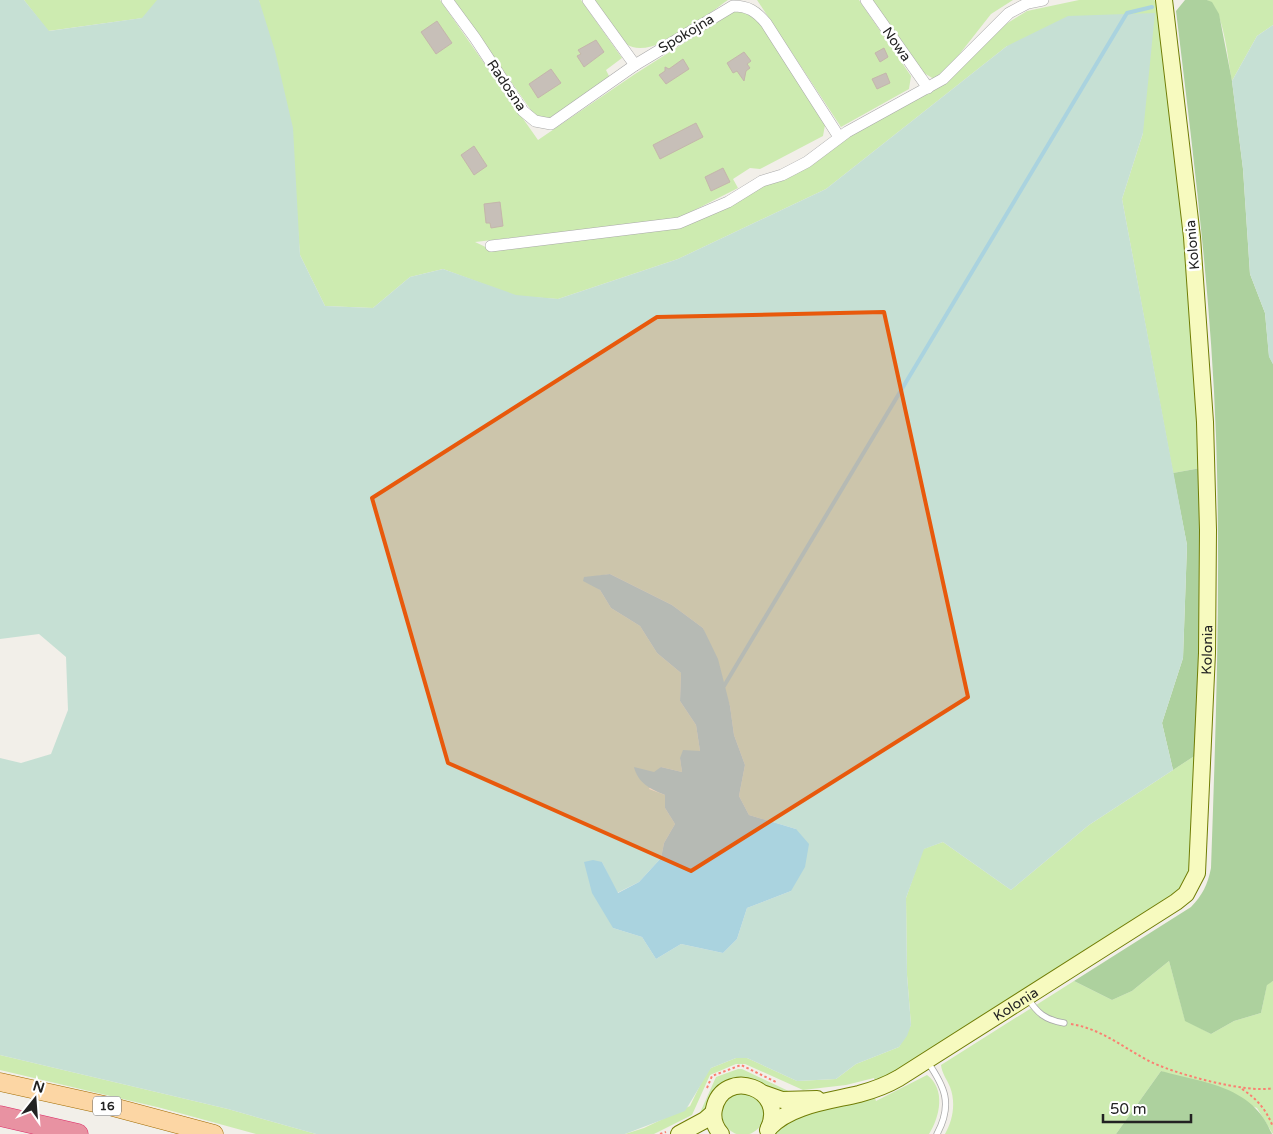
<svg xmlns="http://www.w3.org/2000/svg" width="1273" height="1134" font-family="'Varela Round',sans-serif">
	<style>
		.grass { fill: #cdebb0 }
		.forest { fill: #add19e }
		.wetland { fill: #c6e0d4; fill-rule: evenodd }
		.water { fill: #aad3df }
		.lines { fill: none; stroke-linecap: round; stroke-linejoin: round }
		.stream { stroke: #aad3df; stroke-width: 4 }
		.building { fill: #c7bfb8; stroke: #c4b6ab }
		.lane-casing { stroke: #a9a9a9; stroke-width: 7 }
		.street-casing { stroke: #a9a9a9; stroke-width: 12 }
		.secondary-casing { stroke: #707d05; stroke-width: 18 }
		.primary-casing { stroke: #a06b00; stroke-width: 19 }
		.highway-casing { stroke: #dc2a67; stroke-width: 21 }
		.path { stroke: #fa8072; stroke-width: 2; stroke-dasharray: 2.5 2.5; stroke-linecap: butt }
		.lane { stroke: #fff; stroke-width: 5.5 }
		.street { stroke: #fff; stroke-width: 11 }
		.secondary { stroke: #f7fabf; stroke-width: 16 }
		.primary { stroke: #fcd6a4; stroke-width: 18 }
		.highway { stroke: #e892a2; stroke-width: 20 }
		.marked { fill: #e8590c; fill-opacity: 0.2; stroke: #e8590c; stroke-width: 4; stroke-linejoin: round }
		.labels { text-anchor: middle; stroke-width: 5; stroke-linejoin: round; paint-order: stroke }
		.shield { fill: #fff; stroke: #646464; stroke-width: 1 }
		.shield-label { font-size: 12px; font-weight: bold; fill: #222 }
		.street-label { font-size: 14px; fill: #222; stroke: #fff }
	</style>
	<rect width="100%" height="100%" fill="#f2efe9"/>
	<g class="grass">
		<polygon points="24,0 157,0 158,2 143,18 48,31"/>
		<polygon points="259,0 440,0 538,140 635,74 736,10 754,14 825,125 823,136 760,169 750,168 733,179 738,188 677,219 475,242 492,250 695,220 852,132 918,98 998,29 1027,11 1079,0 1154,0 1156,2 1180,189 1201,468 1173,473 1122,199 1143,133 1007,46 826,189 678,259 558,299 516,296 443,269 410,277 373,308 325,306 300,255 297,218"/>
		<polygon points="454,0 581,0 622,58 606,70 610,78 548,119 535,116"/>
		<path d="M594,0H728C706,15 652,62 626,44C615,36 603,12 594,0Z"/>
		<polygon points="757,0 859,0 911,76 909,89 841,127"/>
		<polygon points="872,0 1013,0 991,14 947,70 934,79 924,73"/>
		<path d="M1207,0H1273V25L1257,36L1232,81C1228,63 1224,7 1207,0Z"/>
		<polygon points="1199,753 1191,870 1182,888 1172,896 876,1084 874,1078 846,1085 803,1090 745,1064 736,1064 710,1075 692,1115 654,1134 625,1134 644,1128 690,1106 706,1073 711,1068 736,1058 747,1058 797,1081 836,1079 856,1064 899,1047 911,1025 907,975 906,898 923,849 943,842 1011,890 1089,825"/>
		<path d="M1169,961L1185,1020L1211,1034L1234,1021L1261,1013L1267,984L1273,981V1134L1257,1108L1161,1071L1116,1134H945C953,1120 956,1103 950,1087C947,1079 942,1074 941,1065L1074,981L1112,1000L1132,991Z"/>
		<polygon points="0,1055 228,1109 316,1134 256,1134 161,1108 0,1070"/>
		<polygon points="738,1069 742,1069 797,1095 774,1093 756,1081 699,1115 716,1077"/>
		<path d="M927,1075C946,1089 940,1117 929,1134H773L782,1122L874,1095L876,1101Z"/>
		<circle cx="743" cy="1114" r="21"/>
	</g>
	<g class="forest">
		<path d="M1185,0H1207L1212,2L1219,14L1232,81L1243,169L1250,274L1265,313L1269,356L1273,364V981L1267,985L1261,1013L1234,1021L1211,1034L1185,1021L1169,961L1132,991L1112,1000L1074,981L1191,907C1202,896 1208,884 1211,868C1216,724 1221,581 1216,436C1211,294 1193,152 1176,11Z"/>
		<polygon points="1201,468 1199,753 1173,770 1162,723 1183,658 1187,545 1173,473"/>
		<path d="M1161,1071C1205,1083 1253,1086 1272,1134H1116Z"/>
	</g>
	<g class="wetland">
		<path d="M0,0H24L49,31L142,18L157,0H259L275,51L293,128L300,255L325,306L373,308L410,277L443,269L516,295L558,299L678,259L826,189L1007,46L1068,16L1155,13L1143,133L1122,199L1187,545L1183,658L1162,723L1173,770L1089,825L1011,890L943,842L924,849L906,898L907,975L911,1025L907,1036L899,1047L856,1064L836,1079L797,1081L747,1058H736L711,1068L685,1111L625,1134H316L228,1109L0,1055V758L21,763L51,754L68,710L66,657L39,634L0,639ZM610,574L672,605L703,628L730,706L734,735L745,765L739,796L749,815L796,829L791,891L747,908L737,939L723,953L681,944L656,959L642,937L613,928L602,862L617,893L639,882L661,858L664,843L675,824L665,808V795L649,789L661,767L682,772L680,758L700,751L696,725L680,701L681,673L657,653L640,626L611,608L600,590L584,578Z"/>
		<polygon points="1273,25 1273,364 1269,357 1265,313 1250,274 1243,169 1232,81 1257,36"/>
	</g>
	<path class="water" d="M610,574L672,605L703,628L718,659L730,706L734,735L745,765L739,796L749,815L796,829L809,844L805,867L791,891L747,908L737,939L723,953L681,944L656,959L642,937L613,928L592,893L584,862L593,860L602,862L618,893L639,882L661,858L664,843L675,824L665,808V795C650,789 638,783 634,767L654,772L661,767L682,772L680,758L683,750L700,751L696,725L680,701L681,673L657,653L640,626L611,608L600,590L583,581L584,577Z"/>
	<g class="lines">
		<polyline class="stream" points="724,686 1127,13 1152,7"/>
	</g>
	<g class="building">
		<polygon points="437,21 452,43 436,54 421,32"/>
		<polygon points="596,40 604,52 584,67 577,56 581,54 578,50"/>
		<polygon points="884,48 888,57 880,62 875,53"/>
		<polygon points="744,52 751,61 747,64 750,68 746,71 744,81 737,71 733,73 727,63"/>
		<polygon points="683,59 689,69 666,84 659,75 665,71 665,67 669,69"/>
		<polygon points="551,69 561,83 538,98 529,84"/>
		<polygon points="886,73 890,83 877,89 872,79"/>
		<polygon points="696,123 703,137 660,159 653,145"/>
		<polygon points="474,146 487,166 474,175 461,155"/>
		<polygon points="723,168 730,182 711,191 705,177"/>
		<polygon points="500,202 503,226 491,228 490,223 486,223 484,204"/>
	</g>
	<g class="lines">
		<defs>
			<g id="lane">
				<path d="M1027,997C1037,1013 1045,1020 1064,1023"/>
				<path d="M927,1061C945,1087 953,1104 937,1134"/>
			</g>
			<g id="street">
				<polyline points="447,0 475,38 523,111 535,121 551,124 635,65"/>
				<path d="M588,0L635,65L733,6C748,6 756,11 766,23L839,137"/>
				<polyline points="866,0 928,88"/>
				<polyline points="491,246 679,223 728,202 762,181 782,175 807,162 847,132 943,79 1009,13 1028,3 1043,0"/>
			</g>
			<g id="secondary">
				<polyline points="765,1094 782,1100 817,1099"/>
				<path id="s1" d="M769,1128C790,1105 830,1101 859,1094C874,1090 887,1085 899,1078L1176,902L1186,894L1197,873L1207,653L1208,530L1205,422L1192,237L1164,0"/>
				<polyline points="679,1134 705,1120 713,1113"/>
				<path d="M721,1134C715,1127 712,1118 714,1109C723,1066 789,1088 768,1130"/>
			</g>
			<polyline id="primary" points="0,1082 113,1107 214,1134"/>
			<polyline id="highway" points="0,1116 78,1134"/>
		</defs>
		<use href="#lane" class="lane-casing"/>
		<use href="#street" class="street-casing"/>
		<use href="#secondary" class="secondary-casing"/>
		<use href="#primary" class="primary-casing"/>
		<use href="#highway" class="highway-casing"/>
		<g class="path">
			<path d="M1071,1024C1101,1029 1121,1046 1147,1060C1171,1073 1247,1094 1273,1088"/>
			<polyline points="707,1088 712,1076 741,1065 776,1082"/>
			<path d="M1242,1089C1257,1099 1266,1109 1273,1127"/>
			<polyline points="660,1134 666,1132"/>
		</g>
		<use href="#lane" class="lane"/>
		<use href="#street" class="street"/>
		<use href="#secondary" class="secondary"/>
		<use href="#primary" class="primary"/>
		<use href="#highway" class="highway"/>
	</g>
	<path class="marked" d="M884,312L968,697L691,871L448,763L372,498L657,317Z"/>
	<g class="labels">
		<rect class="shield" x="93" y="1096.5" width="28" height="19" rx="4"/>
		<g class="shield-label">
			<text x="107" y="1110">16</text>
		</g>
		<g class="street-label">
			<text transform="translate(686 33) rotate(-31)" y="5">Spokojna</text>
			<text transform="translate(897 44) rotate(55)" y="5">Nowa</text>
			<text transform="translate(507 85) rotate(56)" y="5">Radosna</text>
			<text transform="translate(1192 245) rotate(-95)" y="5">Kolonia</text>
			<text dy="5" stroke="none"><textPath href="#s1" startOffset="729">Kolonia</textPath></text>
			<text dy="5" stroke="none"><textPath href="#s1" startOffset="279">Kolonia</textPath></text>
		</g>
	</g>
	<g transform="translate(35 1099) rotate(17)" stroke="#ffffff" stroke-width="4" paint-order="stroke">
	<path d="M0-4L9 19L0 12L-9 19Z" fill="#222222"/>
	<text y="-8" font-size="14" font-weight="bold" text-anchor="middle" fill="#222222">N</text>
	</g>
	<path d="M1103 1114v8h88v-8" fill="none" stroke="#222222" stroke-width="2.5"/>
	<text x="1110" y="1114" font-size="15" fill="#222222" stroke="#ffffff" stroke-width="4" paint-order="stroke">50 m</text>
</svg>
